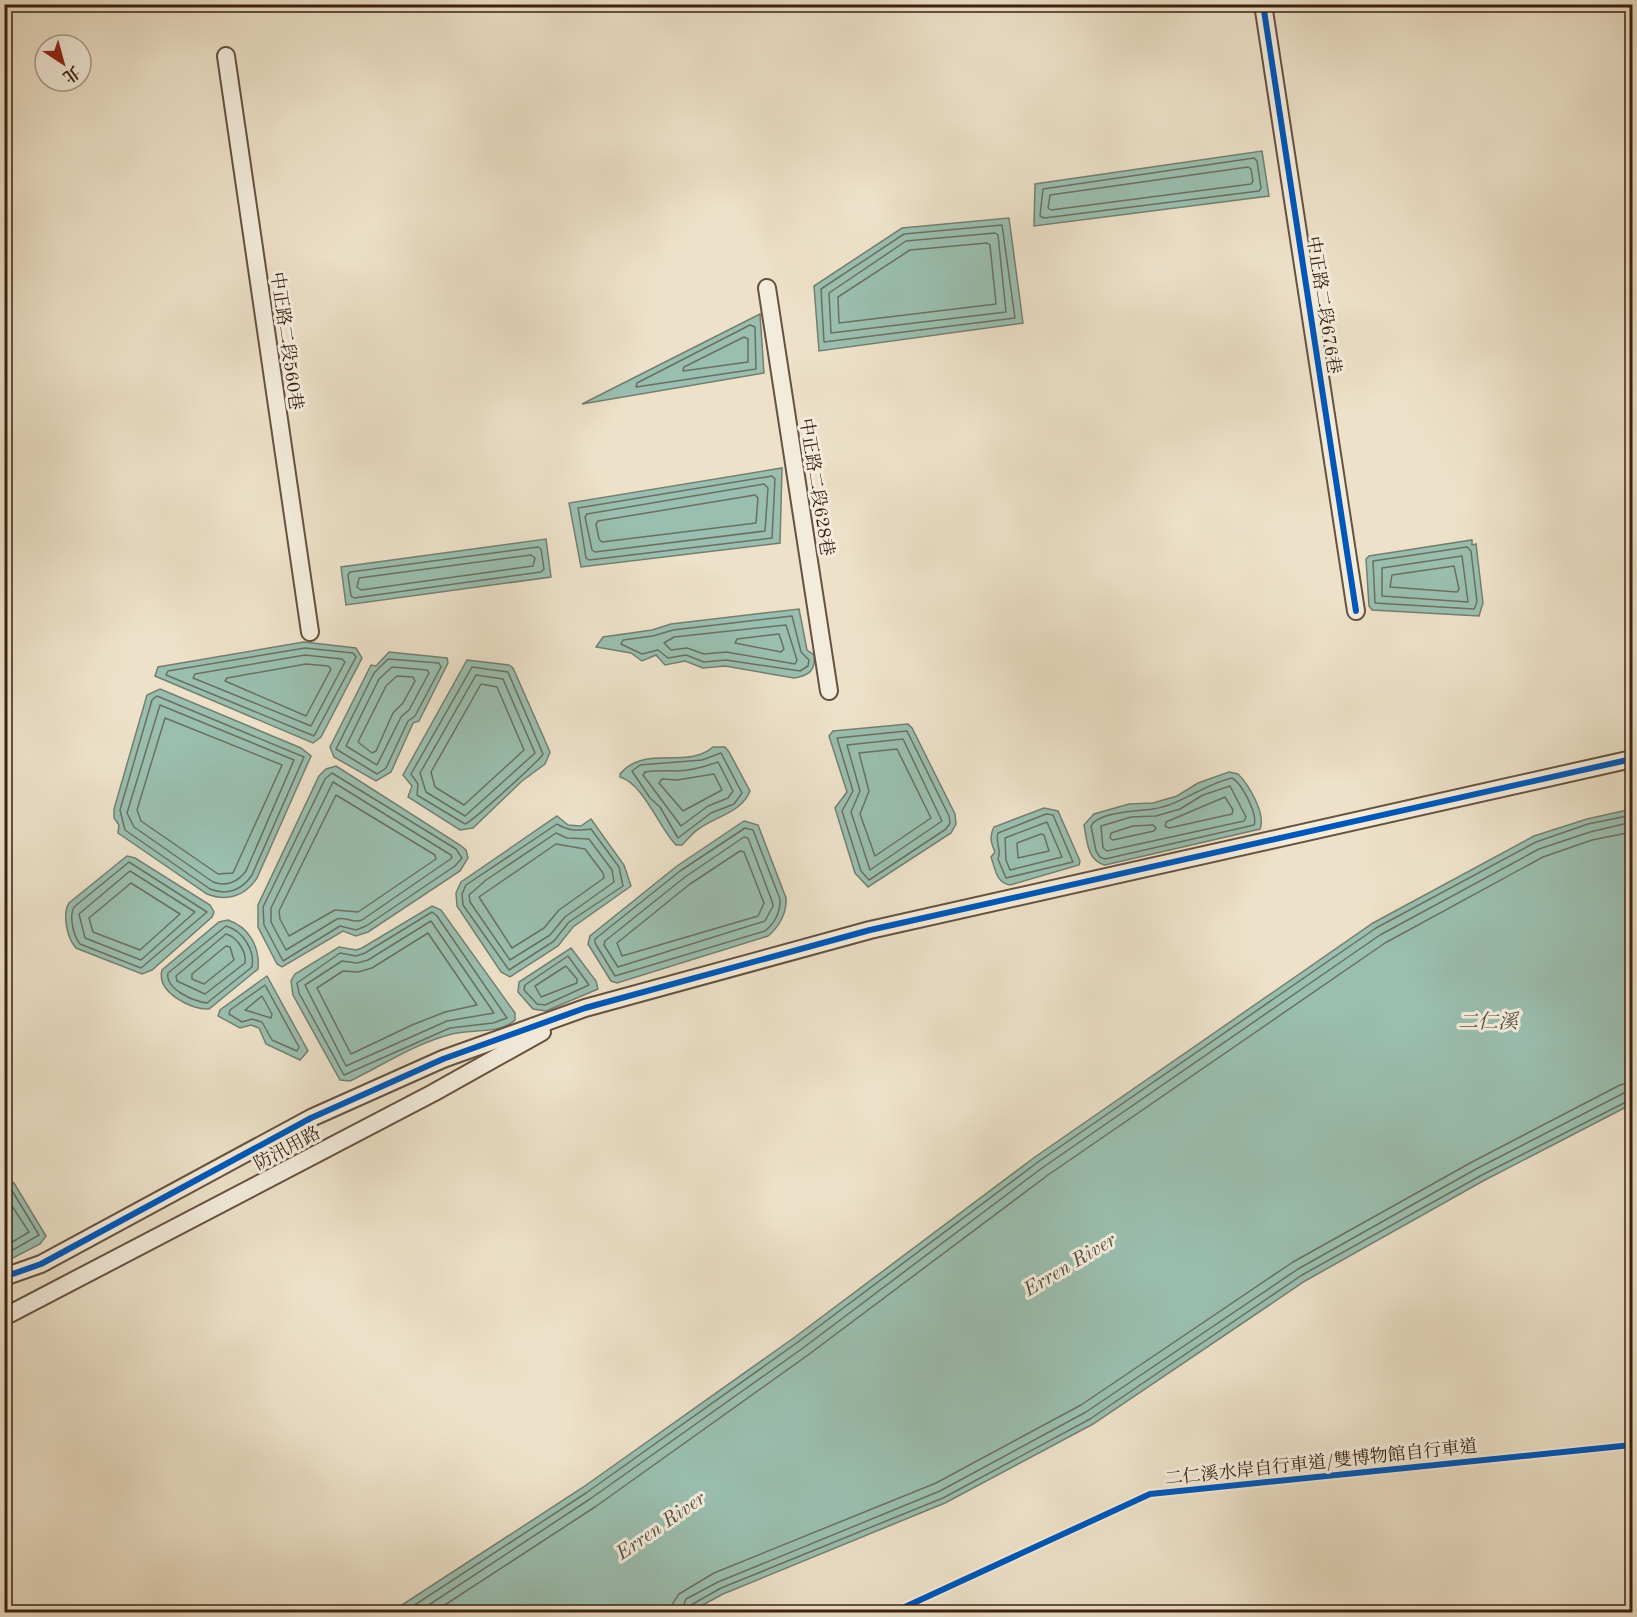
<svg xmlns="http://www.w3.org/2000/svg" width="1637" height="1617" font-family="'Old Standard TT','Noto Serif TC',serif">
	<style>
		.water { fill: #9abeaf; stroke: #747f70; stroke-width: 1.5 }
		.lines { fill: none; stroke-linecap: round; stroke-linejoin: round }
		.shore { stroke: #6a7060; stroke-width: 1.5 }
		.street-casing { stroke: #67513f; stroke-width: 20 }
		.street { stroke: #f3ecdc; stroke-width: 16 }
		.cycleway-casing { stroke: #f3ecdc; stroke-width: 10 }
		.cycleway { stroke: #0057b8; stroke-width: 6 }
		.labels { text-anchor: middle; stroke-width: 6; stroke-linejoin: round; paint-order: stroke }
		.street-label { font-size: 18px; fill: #3a2111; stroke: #f3ecdc }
		.water-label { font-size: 20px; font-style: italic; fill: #575040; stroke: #f3ecdc }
	</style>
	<rect width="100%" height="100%" fill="#ede1c9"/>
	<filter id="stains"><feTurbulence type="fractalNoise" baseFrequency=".00333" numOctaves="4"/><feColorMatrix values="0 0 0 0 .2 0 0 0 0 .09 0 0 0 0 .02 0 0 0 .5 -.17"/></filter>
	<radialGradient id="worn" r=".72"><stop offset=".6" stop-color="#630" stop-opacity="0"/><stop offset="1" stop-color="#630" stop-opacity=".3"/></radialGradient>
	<g class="water">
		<polygon points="1262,151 1269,196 1034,226 1035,184"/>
		<polygon points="1009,218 1023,323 819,351 814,286 902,228"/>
		<polygon points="760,314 764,373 582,404"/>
		<polygon points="782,468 780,543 581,567 569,503"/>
		<polygon points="546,539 551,577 346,605 341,567"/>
		<polygon points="1472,540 1472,545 1476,544 1483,603 1479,616 1372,610 1369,606 1366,559 1369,556"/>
		<path d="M799,609L807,650L814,655C816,670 809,676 794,678L725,666L703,668L685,661L665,665L656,655L642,661L631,653L596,647L603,637L652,630L671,624Z"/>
		<polygon points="304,642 356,648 362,658 321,737 313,743 155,676 158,667"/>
		<polygon points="389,652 447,658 448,663 419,721 413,723 391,772 376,781 334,757 330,747 371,665 376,666"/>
		<polygon points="467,660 509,665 513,668 550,752 545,764 522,781 473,828 460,830 408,797 412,786 403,775"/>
		<path d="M160,689L301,748L311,756L257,878C245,896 227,902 207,894L118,833L119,825L114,818V809L147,695Z"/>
		<polygon points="908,724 912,728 955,814 956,824 951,833 868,887 855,873 835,808 847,792 829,736 833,731"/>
		<path d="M713,747H725L729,752L750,791C742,812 717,816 700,828C693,832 688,839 682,845H676C659,828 644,784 620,777V774C645,744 686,770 713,747Z"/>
		<polygon points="336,766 460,845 466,850 468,858 460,871 368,932 356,936 343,931 282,967 277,964 258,927 258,905 319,776 326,769"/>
		<path d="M1229,772L1238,774C1249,785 1266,814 1260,829L1105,865C1087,861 1087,840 1084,825L1094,814L1129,804L1153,803L1177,796L1198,783Z"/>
		<path d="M1044,808L1058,811L1080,861L1079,865L1010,885C996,883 995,868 991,857L995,852C991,843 989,836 994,827Z"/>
		<polygon points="1632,809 1632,1104 1483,1181 1305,1281 1093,1424 945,1503 723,1594 690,1612 391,1612 582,1488 795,1337 1035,1157 1373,923 1534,836 1587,819"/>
		<polygon points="557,816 568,825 581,826 591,819 624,865 631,886 573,927 558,946 510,977 501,972 457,906 456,893 461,882"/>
		<path d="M744,821L758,825L786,898C787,912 780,926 768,936L617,983L611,981L588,944L590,936L677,866Z"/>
		<path d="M127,856L135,858L210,905L214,912L212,917L152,970L142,974L76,948C67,938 62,914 69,903Z"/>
		<path d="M432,906L441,910L515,1013V1020C502,1034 470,1029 452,1034C416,1043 383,1065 350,1081L340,1080L293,995L291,981L295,974L339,947L356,950L362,948Z"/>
		<path d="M228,920C249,927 260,947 258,969L209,1009C191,1010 156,992 162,970L219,922Z"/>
		<polygon points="571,948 596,981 598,989 546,1011 533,1009 518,992 519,982"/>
		<polygon points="267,976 308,1051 300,1060 266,1044 259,1028 251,1025 240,1028 218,1016 220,1010"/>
		<polygon points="5,1179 14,1183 46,1236 40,1244 5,1262"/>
	</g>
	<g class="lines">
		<g class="shore">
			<polygon points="1254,158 1257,161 1261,188 1259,191 1044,218 1040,216 1043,189"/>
			<polygon points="1248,167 1251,169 1253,181 1251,184 1051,210 1048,208 1050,195"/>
			<polygon points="1002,225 1015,318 824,342 821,289 904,234"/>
			<polygon points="995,233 998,235 1006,312 831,333 829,293 906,241"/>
			<polygon points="987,243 990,245 996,304 839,323 838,297 910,250"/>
			<polygon points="750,325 755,327 756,369 636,387 637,383"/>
			<polygon points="744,337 748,339 748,362 683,371 684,367"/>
			<polygon points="772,476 775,479 772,538 589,560 586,558 578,508"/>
			<polygon points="764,484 768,488 765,531 595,552 592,550 585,517 587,514"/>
			<polygon points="755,495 758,498 756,523 602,542 599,539 596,524 598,521"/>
			<polygon points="538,547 541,549 544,569 541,572 354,598 351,596 348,575 350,572"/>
			<polygon points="1467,547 1471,551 1477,602 1474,609 1375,603 1373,561"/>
			<polygon points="531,555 535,558 533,566 361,590 357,587 359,578"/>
			<polygon points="1462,556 1468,602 1382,596 1382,568"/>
			<polygon points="1454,566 1459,589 1457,592 1390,587 1392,575"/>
			<polygon points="792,616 801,652 809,660 808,666 800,671 726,660 704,662 686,655 668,658 658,650 642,654 621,644 623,640 653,636 673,630"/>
			<polygon points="786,625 797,660 795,664 726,652 704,654 687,648 671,650 664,643 674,637"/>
			<polygon points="779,634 784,649 781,652 735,643 737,639"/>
			<polygon points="305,648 353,653 356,657 314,736 166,675 168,671"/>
			<polygon points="305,655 342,659 345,662 311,726 193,678 195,674"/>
			<polygon points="388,659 439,663 441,667 415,716 408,721 386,768 377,774 336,749 374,673"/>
			<polygon points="306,664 328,666 331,669 306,716 225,681 227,678"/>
			<polygon points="392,667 427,670 429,673 409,710 401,717 377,765 346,746 379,679"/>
			<path d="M472,667L508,672L543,754C541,759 472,822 465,824L417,795L418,784L411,774Z"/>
			<polygon points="476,675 503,679 535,753 465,816 426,792 420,773"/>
			<polygon points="397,676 413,677 415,681 403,703 393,713 376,751 372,753 358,742 386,686"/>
			<polygon points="481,684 497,687 524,750 464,805 435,787 431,772"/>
			<path d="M157,696L304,757L252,875C242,890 227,896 210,889L125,830L120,810L152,700Z"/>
			<path d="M160,705L294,760L246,871C238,882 226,887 213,882L134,827L127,813Z"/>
			<polygon points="165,718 282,765 233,873 218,874 141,821 137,810"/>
			<polygon points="907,731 949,816 950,823 946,829 869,880 861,871 842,811 853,791 837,738"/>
			<polygon points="903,739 942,821 870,870 851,812 860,791 847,745"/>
			<polygon points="897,749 931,818 875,856 860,814 869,791 859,753"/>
			<polygon points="721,753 742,793 734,804 711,813 678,838 660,807 650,798 632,771 640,765 702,760"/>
			<path d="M718,762L733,791L728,798L708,806L681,826L643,775L645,772C656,770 664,771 675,771C690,771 704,767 718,762Z"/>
			<polygon points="332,773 456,849 462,858 455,866 366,926 356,930 340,926 283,961 264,925 263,907 325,779"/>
			<polygon points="714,774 722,790 683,811 659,783 662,779 677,780"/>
			<path d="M1232,778C1242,783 1258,815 1254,825L1105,859L1100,857L1096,851L1091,826C1098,812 1138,811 1153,809C1181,805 1204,784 1232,778Z"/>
			<path d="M333,782L451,855L452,858L362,920C353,924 346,916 337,919L286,950L271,922V908Z"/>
			<polygon points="1230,786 1246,817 1244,821 1107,851 1103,848 1101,826 1131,817 1156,816 1180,809 1203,795"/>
			<polygon points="336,795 435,855 436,859 358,912 335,910 289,936 280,919 279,911"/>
			<polygon points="1225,797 1233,810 1232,814 1169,828 1165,826 1166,822"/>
			<path d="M1046,814L1053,815L1073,862L1006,878L998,859C1002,850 995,843 998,833Z"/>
			<polygon points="1047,822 1062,857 1010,870 1006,860 1005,838"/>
			<path d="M557,824C570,832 578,830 591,829L619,867L623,886L569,922L554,941L509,970L463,905L462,894L466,885Z"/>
			<polygon points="1153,825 1156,828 1154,831 1113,840 1110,838 1111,833 1133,826"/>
			<path d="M745,828L753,830L780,899C781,911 775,923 765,931L615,976L595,943V939L680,871Z"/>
			<polygon points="556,833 567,838 589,839 612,870 614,882 565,917 550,935 510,960 470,902 469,895 486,880"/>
			<polygon points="1041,834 1044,835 1049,851 1018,858 1017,843"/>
			<polygon points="744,837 748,838 772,901 773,906 765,921 618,967 604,945 605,941 685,877"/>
			<polygon points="556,844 585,849 603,873 604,878 559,910 544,928 512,948 479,897"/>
			<polygon points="740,851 744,852 764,903 758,916 622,956 617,943 690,884"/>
			<path d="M129,862L207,912L141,968L80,944C73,935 69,916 74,907Z"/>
			<polygon points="130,871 195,912 141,960 85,938 79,914"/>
			<polygon points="131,883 180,914 140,950 93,932 89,918"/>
			<polygon points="432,912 437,916 507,1018 493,1023 450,1028 344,1075 299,993 297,983 340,953 356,956 365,953"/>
			<polygon points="431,921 494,1013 447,1021 346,1066 305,985 342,961 357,963 368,960"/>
			<path d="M226,926C243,931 255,950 252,967L207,1003C193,1001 165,989 168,973Z"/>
			<polygon points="428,933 477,1005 445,1012 412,1025 351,1054 317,988 343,971 358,972 372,968"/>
			<path d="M226,934C237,937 247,952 245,963L205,994L177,981L176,976Z"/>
			<polygon points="226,946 230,947 234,960 204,984 192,979 192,974"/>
			<polygon points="568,956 589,985 545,1005 537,1004 524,990 525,985"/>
			<polygon points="566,966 577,979 577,983 541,997 535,986"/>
			<polygon points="265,985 299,1047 297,1051 272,1040 262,1022 252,1019 242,1022 229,1014 230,1010"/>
			<polygon points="262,996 272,1014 271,1018 245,1010"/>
			<polyline points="4,1185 11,1189 39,1235 4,1255"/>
			<polyline points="4,1194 29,1232 4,1247"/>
			<polyline points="404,1612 586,1493 798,1342 1038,1162 1376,928 1536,842 1588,824 1632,815"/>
			<polyline points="418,1612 590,1499 803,1348 1042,1168 1380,935 1539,849 1590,832 1632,822"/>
			<polyline points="434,1612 595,1507 808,1355 1048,1175 1385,943 1543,857 1592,840 1632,832"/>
			<polyline points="672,1612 673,1603 679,1594 714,1573 936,1483 1081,1405 1293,1262 1472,1162 1620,1085 1632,1082"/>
			<polyline points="681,1612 686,1599 718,1582 940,1491 1086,1412 1298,1269 1476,1169 1624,1093 1632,1091"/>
			<polyline points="688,1612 691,1605 721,1588 943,1498 1090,1419 1302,1275 1480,1176 1632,1099"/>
		</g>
		<defs>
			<g id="street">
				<polyline points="1263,4 1356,611"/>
				<polyline points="226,56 310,632"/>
				<polyline points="767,288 829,691"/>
				<polyline points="4,1277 41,1264 311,1118 443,1059 585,1008 870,930 1632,759"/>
				<polyline points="4,1317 433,1093 542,1032"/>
			</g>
		</defs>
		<use href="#street" class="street-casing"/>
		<use href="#street" class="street"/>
		<defs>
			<g id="cycleway">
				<polyline points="1263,4 1356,611"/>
				<polyline points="4,1277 41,1264 311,1118 443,1059 585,1008 870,930 1632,759"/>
				<polyline points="894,1612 1150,1494 1632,1445"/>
			</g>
		</defs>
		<use href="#cycleway" class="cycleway-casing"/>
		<use href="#cycleway" class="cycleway"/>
	</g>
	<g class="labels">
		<g class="street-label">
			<text transform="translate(1324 305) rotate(81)" y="6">中正路二段676巷</text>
			<text transform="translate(287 341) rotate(82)" y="6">中正路二段560巷</text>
			<text transform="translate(817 487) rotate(81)" y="6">中正路二段628巷</text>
			<text transform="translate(287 1148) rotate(-28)" y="6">防汛用路</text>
			<text transform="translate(1321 1462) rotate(-6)" y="6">二仁溪水岸自行車道/雙博物館自行車道</text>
		</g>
		<g class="water-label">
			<text x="1488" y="1028">二仁溪</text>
			<text transform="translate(1069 1264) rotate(-31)" y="7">Erren River</text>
			<text transform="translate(660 1525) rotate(-35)" y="7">Erren River</text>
		</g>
	</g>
	<rect width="1637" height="1617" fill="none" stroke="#ede1c9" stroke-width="24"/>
	<rect x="6" y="6" width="1625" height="1605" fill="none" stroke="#3a2111" stroke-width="3"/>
	<rect x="12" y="12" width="1613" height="1593" fill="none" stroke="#3a2111" stroke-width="1.5"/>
	<g transform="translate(63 63) rotate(144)"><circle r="28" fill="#f3ecdc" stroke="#a99b8b" stroke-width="1.5"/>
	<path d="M0-4.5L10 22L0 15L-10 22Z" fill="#8f2418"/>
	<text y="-9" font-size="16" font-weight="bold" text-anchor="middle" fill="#3a2111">北</text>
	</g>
	<rect width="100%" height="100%" filter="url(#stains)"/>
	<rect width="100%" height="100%" fill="url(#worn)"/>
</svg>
